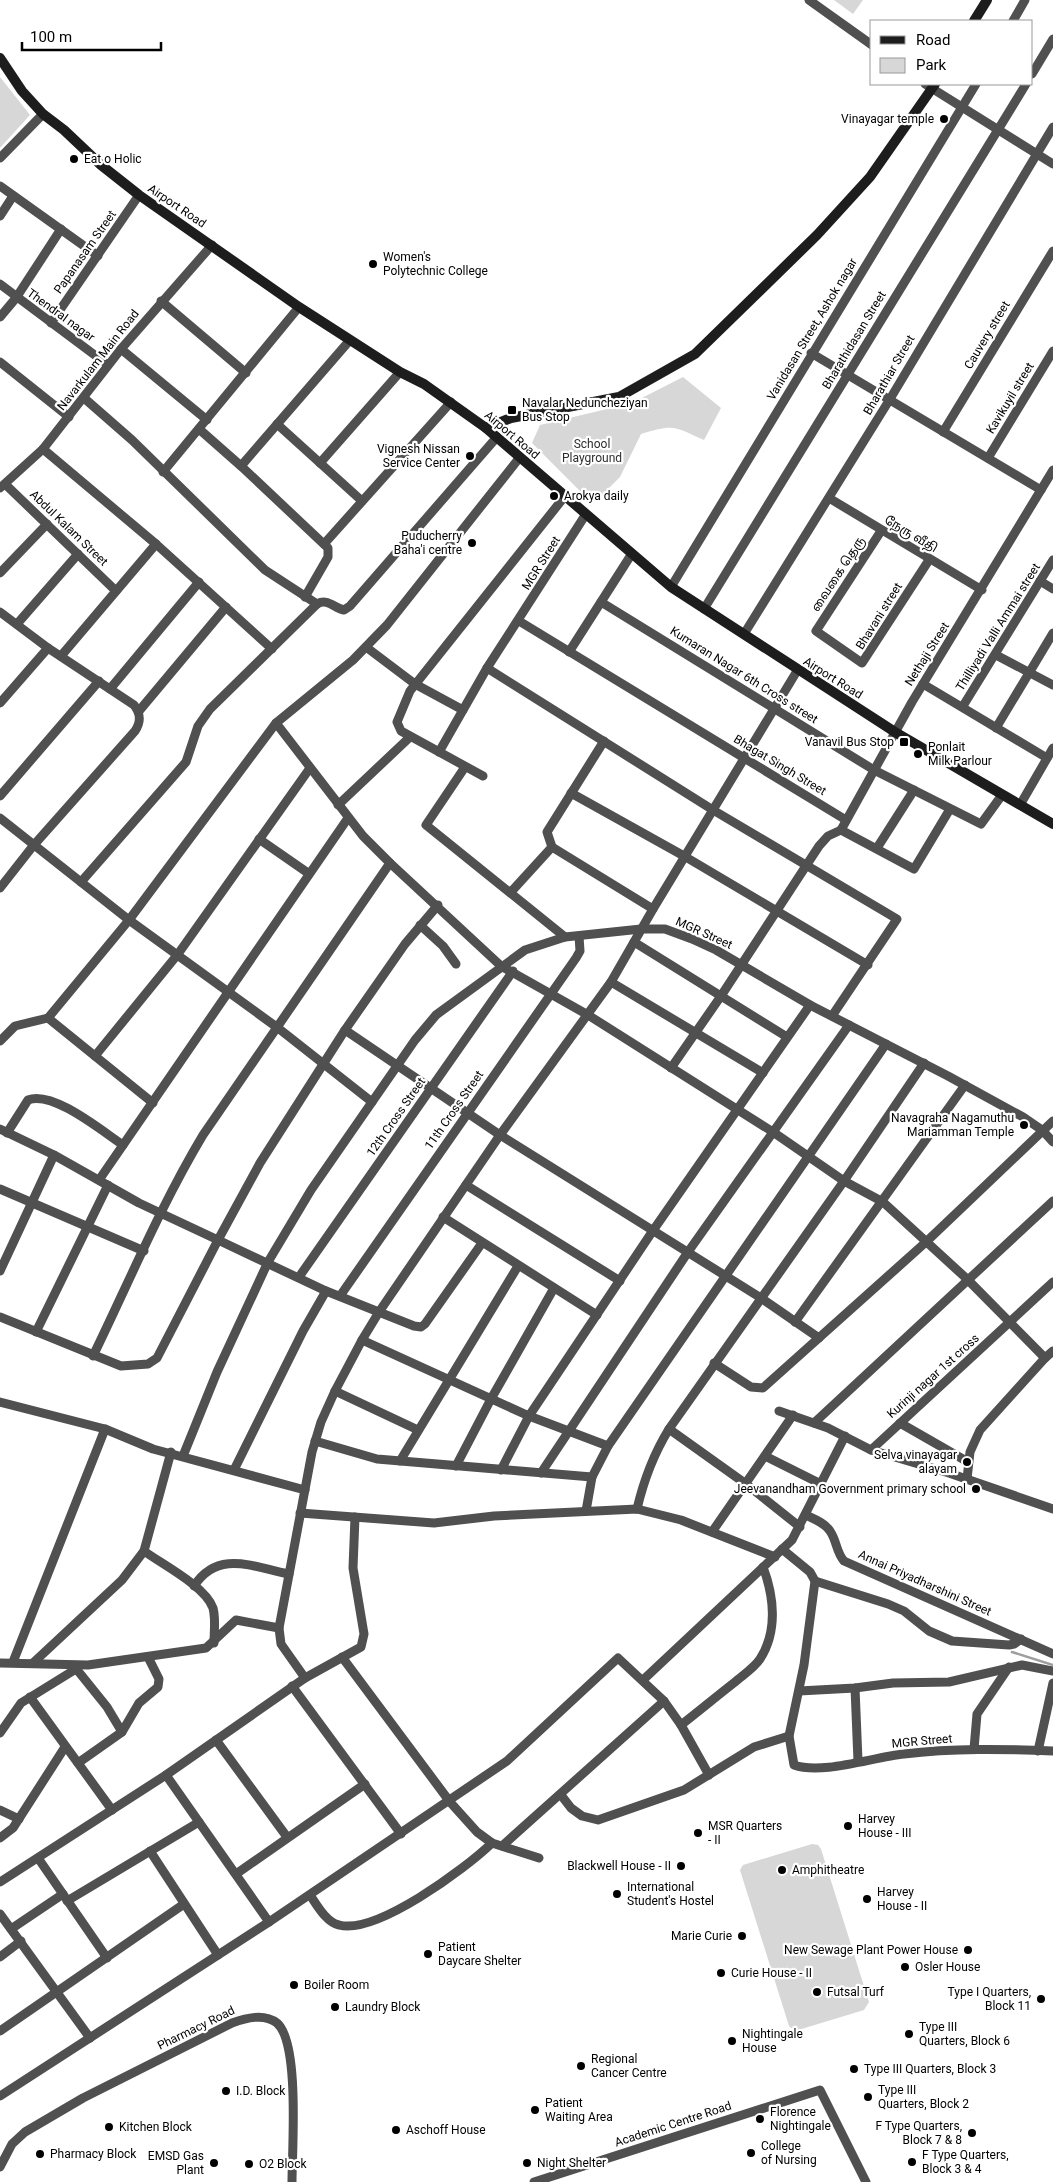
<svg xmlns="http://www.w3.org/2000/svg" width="1053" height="2182" font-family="Roboto,'Noto Sans Tamil',sans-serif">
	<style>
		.green { fill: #d7d7d7 }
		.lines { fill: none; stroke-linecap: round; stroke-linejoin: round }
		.stream { stroke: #9e9e9e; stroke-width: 2.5 }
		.street { stroke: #505050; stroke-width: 9 }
		.secondary { stroke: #1d1d1d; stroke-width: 10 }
		.poi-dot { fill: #000; stroke: #fff; stroke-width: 2 }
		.labels { text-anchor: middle; stroke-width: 4.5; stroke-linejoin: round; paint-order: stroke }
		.poi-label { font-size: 12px; fill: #000; stroke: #fff; text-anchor: start }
		.street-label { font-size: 12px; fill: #000; stroke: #fff }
		.park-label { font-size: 12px; fill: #2e2e2e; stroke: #fff }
	</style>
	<rect width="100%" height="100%" fill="#fff"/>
	<g class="green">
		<polygon points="834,0 863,0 853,14"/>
		<polygon points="0,77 30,115 0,148"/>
		<path d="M683,377L721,408L704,440C673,426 674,424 641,434L620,477L600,497L582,493L532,443L540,425L632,403Z"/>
		<polygon points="812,1844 818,1845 821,1849 869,2002 864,2010 795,2031 789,2026 740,1870 743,1865"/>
	</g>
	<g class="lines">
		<polyline class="stream" points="1012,1652 1053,1665"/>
		<g class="street">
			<polyline points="809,0 872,45"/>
			<polyline points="1013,21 1025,0"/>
			<polyline points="1032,74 1053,39"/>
			<polyline points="925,84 1053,164"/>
			<polyline points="0,158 43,114"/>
			<polyline points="0,186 98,256"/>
			<polyline points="0,216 13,196"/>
			<polyline points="0,284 108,365"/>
			<polyline points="161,301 246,373"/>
			<polyline points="0,317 16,298 61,229"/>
			<polyline points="51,323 139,195"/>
			<polyline points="121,349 207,420"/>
			<polyline points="811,353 1041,490"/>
			<polyline points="0,362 69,417"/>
			<polyline points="84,398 132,440 265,570 317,604"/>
			<polyline points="277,424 362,501"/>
			<polyline points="199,429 241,466"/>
			<polyline points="943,432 1053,251"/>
			<polyline points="43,449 156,544 272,649"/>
			<polyline points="988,458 1053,351"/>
			<polyline points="320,463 400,372"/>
			<polyline points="163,472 299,307"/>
			<polyline points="5,484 116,591"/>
			<polyline points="0,488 43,449 121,349 212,245"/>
			<polyline points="829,498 982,590"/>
			<polyline points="881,531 816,631 862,663 929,560"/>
			<polyline points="324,544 451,402"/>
			<polyline points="0,573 47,524"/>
			<polyline points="1040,581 1053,589"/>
			<polyline points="671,587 976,84"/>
			<polyline points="305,597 328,557 328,548 241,466 350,340"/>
			<polyline points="601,602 874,770 981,824 1002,795"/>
			<polyline points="704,609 1026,84"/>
			<path d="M0,612L48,648L134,705C141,714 141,722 135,731L33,846L0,888"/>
			<polyline points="519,621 846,820"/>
			<polyline points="17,624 78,554"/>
			<polyline points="744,634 890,399 1053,127"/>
			<polyline points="366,647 415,684 463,710"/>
			<polyline points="569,652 631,555"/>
			<polyline points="996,655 1053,685"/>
			<polyline points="61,656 156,544"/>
			<polyline points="487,668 713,810 897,919 832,1016"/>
			<polyline points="923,684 1047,758"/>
			<polyline points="110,689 199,582"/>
			<polyline points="0,703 48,648"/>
			<polyline points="963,706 1053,560"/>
			<polyline points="139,711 226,607"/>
			<polyline points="276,723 363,836 390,863 501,966 588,1015 773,1132 844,1181 883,1202 967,1279 1045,1358 1053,1351"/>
			<polyline points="996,728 1053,633"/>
			<polyline points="439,752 487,668 586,514"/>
			<polyline points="465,767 426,825 565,937"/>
			<polyline points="483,776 401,731 397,722 410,691 565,496"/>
			<polyline points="571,793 684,856 868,965"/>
			<polyline points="0,796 99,681"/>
			<polyline points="338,805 410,737"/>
			<polyline points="1020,805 1053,748"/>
			<polyline points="950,809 914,869 841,830 912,702 1053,470"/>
			<polyline points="0,818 129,920 278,1028 372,1102"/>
			<polyline points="259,839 308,873"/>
			<polyline points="552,847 547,832 604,741"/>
			<polyline points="877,848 914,790"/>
			<path d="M81,882L186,762L198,726L210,709L317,604C328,598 334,608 344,610L350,606L497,437"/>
			<polyline points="511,892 552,847 653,909"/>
			<polyline points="420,925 443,946 456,964"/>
			<polyline points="634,942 787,1037"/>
			<polyline points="611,982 763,1073"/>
			<polyline points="48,1018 129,920 276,723 353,660 387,625 520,457"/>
			<polyline points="48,1018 153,1103"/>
			<polyline points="345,1030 500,1135 761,1298 819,1338"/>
			<polyline points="0,1041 15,1026 48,1018"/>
			<polyline points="95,1056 178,954 310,768"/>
			<polyline points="671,1068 721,996 819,846 828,836 841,830"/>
			<polyline points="0,1129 54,1155 139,1203 218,1240 326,1291 414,1326 421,1327 425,1324 482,1243"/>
			<path d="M7,1133L28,1100C53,1090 103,1132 123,1145"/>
			<polyline points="99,1180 348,818"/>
			<polyline points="466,1185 620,1281"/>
			<polyline points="0,1189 144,1251"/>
			<polyline points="443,1217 597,1315"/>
			<polyline points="0,1271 54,1155"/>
			<polyline points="299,1277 513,971"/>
			<polyline points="340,1296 576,958 580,951 579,936"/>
			<polyline points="0,1317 121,1366 148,1364 157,1358 218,1240 260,1163 345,1030 405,944 438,905"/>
			<polyline points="795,1322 965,1085"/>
			<polyline points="36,1332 108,1185"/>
			<polyline points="362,1340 529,1416 608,1446"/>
			<path d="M93,1356C129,1282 161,1205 203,1135L390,863"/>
			<polyline points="714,1363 751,1387 763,1388 926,1242 1053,1121"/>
			<polyline points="335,1391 418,1430"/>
			<polyline points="0,1402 105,1429 153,1449 305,1490"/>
			<polyline points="779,1411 828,1428 871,1450 949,1473 1053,1509"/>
			<polyline points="814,1423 1053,1201"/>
			<polyline points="900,1423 968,1462"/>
			<polyline points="669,1429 746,1484 800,1527"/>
			<polyline points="315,1441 377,1459 592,1477"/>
			<polyline points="871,1450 1053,1282"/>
			<polyline points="183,1456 217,1372 268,1262 311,1190 415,1040 436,1015 525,950 565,937 641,929 665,929 692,939 716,950 810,1005 948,1076 1023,1117 1042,1130 1053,1142"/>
			<polyline points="765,1456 821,1484"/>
			<polyline points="400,1461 518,1266"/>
			<polyline points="456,1466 491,1399 554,1288"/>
			<polyline points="234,1470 303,1331 326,1291"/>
			<polyline points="501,1470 529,1416 652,1232 810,1005"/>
			<polyline points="541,1473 688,1252 849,1025"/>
			<polyline points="967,1479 970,1452 980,1430 1045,1358"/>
			<path d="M637,1509C644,1479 653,1455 669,1429L844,1181L924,1063"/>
			<polyline points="586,1511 592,1477 608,1446 886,1044"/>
			<polyline points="300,1513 434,1523 494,1516 637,1509 681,1520 775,1557"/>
			<path d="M806,1515C814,1519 825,1523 830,1531C837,1541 836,1552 844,1561L1053,1654"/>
			<polyline points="712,1532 793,1415"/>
			<path d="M782,1549L810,1572L815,1581L804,1665L789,1736L794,1765C822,1775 873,1757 904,1754C953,1748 1003,1749 1053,1751"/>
			<path d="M144,1551C163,1565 205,1586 213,1608C216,1619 214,1632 214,1643"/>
			<polyline points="815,1581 888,1604 904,1611 929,1631 952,1641 1009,1645 1014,1644 1021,1639"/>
			<path d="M194,1586C218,1549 253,1567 289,1574"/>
			<polyline points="342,1657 450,1802 477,1832 492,1843 539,1858"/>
			<polyline points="13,1662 105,1429"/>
			<polyline points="0,1663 88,1665 206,1648 236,1620 279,1628"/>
			<polyline points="33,1663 122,1580 144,1551 171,1452"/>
			<polyline points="74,1666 107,1707 122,1732"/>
			<polyline points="305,1678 281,1644 279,1628 312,1452 321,1422 335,1391 362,1340 379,1312 500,1135 611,982 653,909 797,671"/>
			<polyline points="643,1680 792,1540 845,1436"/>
			<polyline points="292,1686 401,1834"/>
			<polyline points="855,1688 858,1761"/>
			<polyline points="799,1691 855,1688 893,1683 949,1682 1022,1665 1053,1671"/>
			<polyline points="30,1697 112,1810"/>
			<path d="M681,1725C699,1711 717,1696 735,1682C743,1675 754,1668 760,1659C778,1631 774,1596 763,1567"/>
			<polyline points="0,1733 21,1703 76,1669"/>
			<polyline points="216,1740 287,1837"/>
			<polyline points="974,1749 977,1714 1009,1667"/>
			<polyline points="1038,1751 1053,1683"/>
			<polyline points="78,1763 122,1732 139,1703 158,1687 159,1679 148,1657"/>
			<polyline points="166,1775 269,1922"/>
			<polyline points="561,1795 571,1808 582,1816 598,1820 684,1790 754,1747 789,1736"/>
			<polyline points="0,1810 19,1819"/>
			<polyline points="0,1838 13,1828 65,1747"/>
			<polyline points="502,1846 664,1701"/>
			<polyline points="150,1851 218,1955"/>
			<polyline points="38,1858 107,1958"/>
			<polyline points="236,1874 365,1784"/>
			<polyline points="0,1882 166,1775 305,1678 361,1647 364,1634 353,1568 355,1517"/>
			<path d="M310,1895C317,1905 326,1922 339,1925C376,1935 465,1869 492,1843"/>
			<polyline points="67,1901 199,1822"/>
			<polyline points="0,1914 90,2038"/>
			<polyline points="11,1929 63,1894"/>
			<polyline points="0,1957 21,1941"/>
			<polyline points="0,2031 184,1904"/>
			<polyline points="0,2096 269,1922 507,1761 618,1658 664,1701 681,1725 709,1775"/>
			<path d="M0,2167L12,2144L25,2132L83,2098L232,2023C246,2018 264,2013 277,2023C300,2043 292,2150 292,2182"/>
			<polyline points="534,2182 820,2090 866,2182"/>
		</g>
		<g class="secondary">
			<polyline points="974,21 987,0"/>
			<polyline points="0,58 22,91 43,114 64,130 101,165 139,195 299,307 400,372 424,384 486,428 671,587 895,732 1053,824"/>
			<polyline points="486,428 511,418 619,397 695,354 817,235 870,177 935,84"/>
		</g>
	</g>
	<g class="poi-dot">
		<circle cx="944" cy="119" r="5"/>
		<circle cx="74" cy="159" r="5"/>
		<circle cx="373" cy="264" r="5"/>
		<rect x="507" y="405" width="10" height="10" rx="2.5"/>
		<circle cx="470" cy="456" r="5"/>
		<circle cx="554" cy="496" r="5"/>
		<circle cx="472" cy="543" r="5"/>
		<rect x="899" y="737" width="10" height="10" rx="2.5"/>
		<circle cx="918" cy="754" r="5"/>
		<circle cx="1024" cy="1125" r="5"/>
		<circle cx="967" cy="1462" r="5"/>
		<circle cx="976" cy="1489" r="5"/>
		<circle cx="848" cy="1826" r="5"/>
		<circle cx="698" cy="1833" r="5"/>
		<circle cx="681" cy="1866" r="5"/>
		<circle cx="782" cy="1870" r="5"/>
		<circle cx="617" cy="1894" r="5"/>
		<circle cx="867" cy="1899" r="5"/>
		<circle cx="742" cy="1936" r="5"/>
		<circle cx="968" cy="1950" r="5"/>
		<circle cx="428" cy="1954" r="5"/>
		<circle cx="905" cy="1967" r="5"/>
		<circle cx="721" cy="1973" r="5"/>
		<circle cx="294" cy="1985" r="5"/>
		<circle cx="817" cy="1992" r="5"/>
		<circle cx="1041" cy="1999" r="5"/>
		<circle cx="335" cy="2007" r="5"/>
		<circle cx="909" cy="2034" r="5"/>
		<circle cx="732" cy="2041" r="5"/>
		<circle cx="581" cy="2066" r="5"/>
		<circle cx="854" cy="2069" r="5"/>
		<circle cx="226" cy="2091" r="5"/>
		<circle cx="868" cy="2097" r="5"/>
		<circle cx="535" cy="2110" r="5"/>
		<circle cx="760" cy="2119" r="5"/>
		<circle cx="109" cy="2127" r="5"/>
		<circle cx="396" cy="2130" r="5"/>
		<circle cx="972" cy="2133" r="5"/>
		<circle cx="751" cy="2153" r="5"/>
		<circle cx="40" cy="2154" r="5"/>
		<circle cx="912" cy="2162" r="5"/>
		<circle cx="214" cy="2163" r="5"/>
		<circle cx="527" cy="2163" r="5"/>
		<circle cx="249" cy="2164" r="5"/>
	</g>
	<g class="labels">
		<g class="poi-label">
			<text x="934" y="123" text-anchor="end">Vinayagar temple</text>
			<text x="84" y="163">Eat o Holic</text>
			<text x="383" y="261">Women's<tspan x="383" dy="14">Polytechnic College</tspan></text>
			<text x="522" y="407">Navalar Neduncheziyan<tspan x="522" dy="14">Bus Stop</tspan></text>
			<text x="460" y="453" text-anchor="end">Vignesh Nissan<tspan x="460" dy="14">Service Center</tspan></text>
			<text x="564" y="500">Arokya daily</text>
			<text x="462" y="540" text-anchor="end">Puducherry<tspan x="462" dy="14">Baha'i centre</tspan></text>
			<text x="894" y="746" text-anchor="end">Vanavil Bus Stop</text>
			<text x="928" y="751">Ponlait<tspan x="928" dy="14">Milk Parlour</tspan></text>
			<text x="1014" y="1122" text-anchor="end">Navagraha Nagamuthu<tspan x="1014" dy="14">Mariamman Temple</tspan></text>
			<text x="957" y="1459" text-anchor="end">Selva vinayagar<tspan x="957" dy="14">alayam</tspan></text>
			<text x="966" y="1493" text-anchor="end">Jeevanandham Government primary school</text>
			<text x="858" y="1823">Harvey<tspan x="858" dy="14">House - III</tspan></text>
			<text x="708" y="1830">MSR Quarters<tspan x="708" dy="14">- II</tspan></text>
			<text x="671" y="1870" text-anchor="end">Blackwell House - II</text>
			<text x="792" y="1874">Amphitheatre</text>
			<text x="627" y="1891">International<tspan x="627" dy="14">Student's Hostel</tspan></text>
			<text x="877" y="1896">Harvey<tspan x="877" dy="14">House - II</tspan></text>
			<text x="732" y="1940" text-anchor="end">Marie Curie</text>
			<text x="438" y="1951">Patient<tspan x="438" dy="14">Daycare Shelter</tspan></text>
			<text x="958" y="1954" text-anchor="end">New Sewage Plant Power House</text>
			<text x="915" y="1971">Osler House</text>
			<text x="731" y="1977">Curie House - II</text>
			<text x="304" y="1989">Boiler Room</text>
			<text x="827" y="1996">Futsal Turf</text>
			<text x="1031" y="1996" text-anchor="end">Type I Quarters,<tspan x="1031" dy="14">Block 11</tspan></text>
			<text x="345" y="2011">Laundry Block</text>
			<text x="919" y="2031">Type III<tspan x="919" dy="14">Quarters, Block 6</tspan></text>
			<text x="742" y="2038">Nightingale<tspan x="742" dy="14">House</tspan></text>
			<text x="591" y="2063">Regional<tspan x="591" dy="14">Cancer Centre</tspan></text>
			<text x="864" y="2073">Type III Quarters, Block 3</text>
			<text x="878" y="2094">Type III<tspan x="878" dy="14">Quarters, Block 2</tspan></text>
			<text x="236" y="2095">I.D. Block</text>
			<text x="545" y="2107">Patient<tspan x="545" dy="14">Waiting Area</tspan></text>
			<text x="770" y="2116">Florence<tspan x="770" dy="14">Nightingale</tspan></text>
			<text x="962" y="2130" text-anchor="end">F Type Quarters,<tspan x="962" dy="14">Block 7 &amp; 8</tspan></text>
			<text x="119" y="2131">Kitchen Block</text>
			<text x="406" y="2134">Aschoff House</text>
			<text x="761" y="2150">College<tspan x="761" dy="14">of Nursing</tspan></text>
			<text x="50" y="2158">Pharmacy Block</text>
			<text x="922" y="2159">F Type Quarters,<tspan x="922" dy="14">Block 3 &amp; 4</tspan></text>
			<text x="204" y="2160" text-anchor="end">EMSD Gas<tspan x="204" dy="14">Plant</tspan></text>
			<text x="537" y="2167">Night Shelter</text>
			<text x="259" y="2168">O2 Block</text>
		</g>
		<g class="street-label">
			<text transform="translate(177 206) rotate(34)" y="4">Airport Road</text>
			<text transform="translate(85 252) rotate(-55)" y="4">Papanasam Street</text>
			<text transform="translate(61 315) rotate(36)" y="4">Thendral nagar</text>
			<text transform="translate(812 329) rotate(-59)" y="4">Vanidasan Street, Ashok nagar</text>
			<text transform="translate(987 335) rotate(-59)" y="4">Cauvery street</text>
			<text transform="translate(854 340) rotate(-59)" y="4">Bharathidasan Street</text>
			<text transform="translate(98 360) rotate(-52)" y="4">Navarkulam Main Road</text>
			<text transform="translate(889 375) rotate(-60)" y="4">Bharathiar Street</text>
			<text transform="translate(1010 398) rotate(-59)" y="4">Kavikuyil street</text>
			<text transform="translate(512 435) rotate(40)" y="4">Airport Road</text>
			<text transform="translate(69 528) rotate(44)" y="4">Abdul Kalam Street</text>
			<text transform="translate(911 534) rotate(31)" y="4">நேரு வீதி</text>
			<text transform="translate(541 563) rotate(-58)" y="4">MGR Street</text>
			<text transform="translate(838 574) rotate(-57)" y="4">வைகை தெரு</text>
			<text transform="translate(879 616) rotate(-58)" y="4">Bhavani street</text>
			<text transform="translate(998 627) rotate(-58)" y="4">Thilliyadi Valli Ammai street</text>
			<text transform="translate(927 654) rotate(-58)" y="4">Nethaji Street</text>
			<text transform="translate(744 675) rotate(32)" y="4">Kumaran Nagar 6th Cross street</text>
			<text transform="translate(833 678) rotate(32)" y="4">Airport Road</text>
			<text transform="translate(780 765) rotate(31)" y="4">Bhagat Singh Street</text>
			<text transform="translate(704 933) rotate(24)" y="4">MGR Street</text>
			<text transform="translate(454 1110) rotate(-55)" y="4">11th Cross Street</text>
			<text transform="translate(396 1117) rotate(-55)" y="4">12th Cross Street</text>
			<text transform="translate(933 1376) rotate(-42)" y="4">Kurinji nagar 1st cross</text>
			<text transform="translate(925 1583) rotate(24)" y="4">Annai Priyadharshini Street</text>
			<text transform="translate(922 1741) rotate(-5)" y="4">MGR Street</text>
			<text transform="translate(196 2028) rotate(-26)" y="4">Pharmacy Road</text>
			<text transform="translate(673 2124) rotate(-18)" y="4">Academic Centre Road</text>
		</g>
		<g class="park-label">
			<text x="592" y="448">School<tspan x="592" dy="14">Playground</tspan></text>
		</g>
	</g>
	<rect x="870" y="20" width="162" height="65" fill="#ffffff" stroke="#999999"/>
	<rect x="880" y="36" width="25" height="8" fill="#1d1d1d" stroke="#999999"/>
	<text x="916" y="45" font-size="15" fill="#000000">Road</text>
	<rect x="880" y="58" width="25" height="15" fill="#d7d7d7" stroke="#999999"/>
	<text x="916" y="70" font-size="15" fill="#000000">Park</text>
	<path d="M22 42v8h139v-8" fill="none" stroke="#000000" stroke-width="2.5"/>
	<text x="30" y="42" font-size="15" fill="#000000" stroke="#ffffff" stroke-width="4" paint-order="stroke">100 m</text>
</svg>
